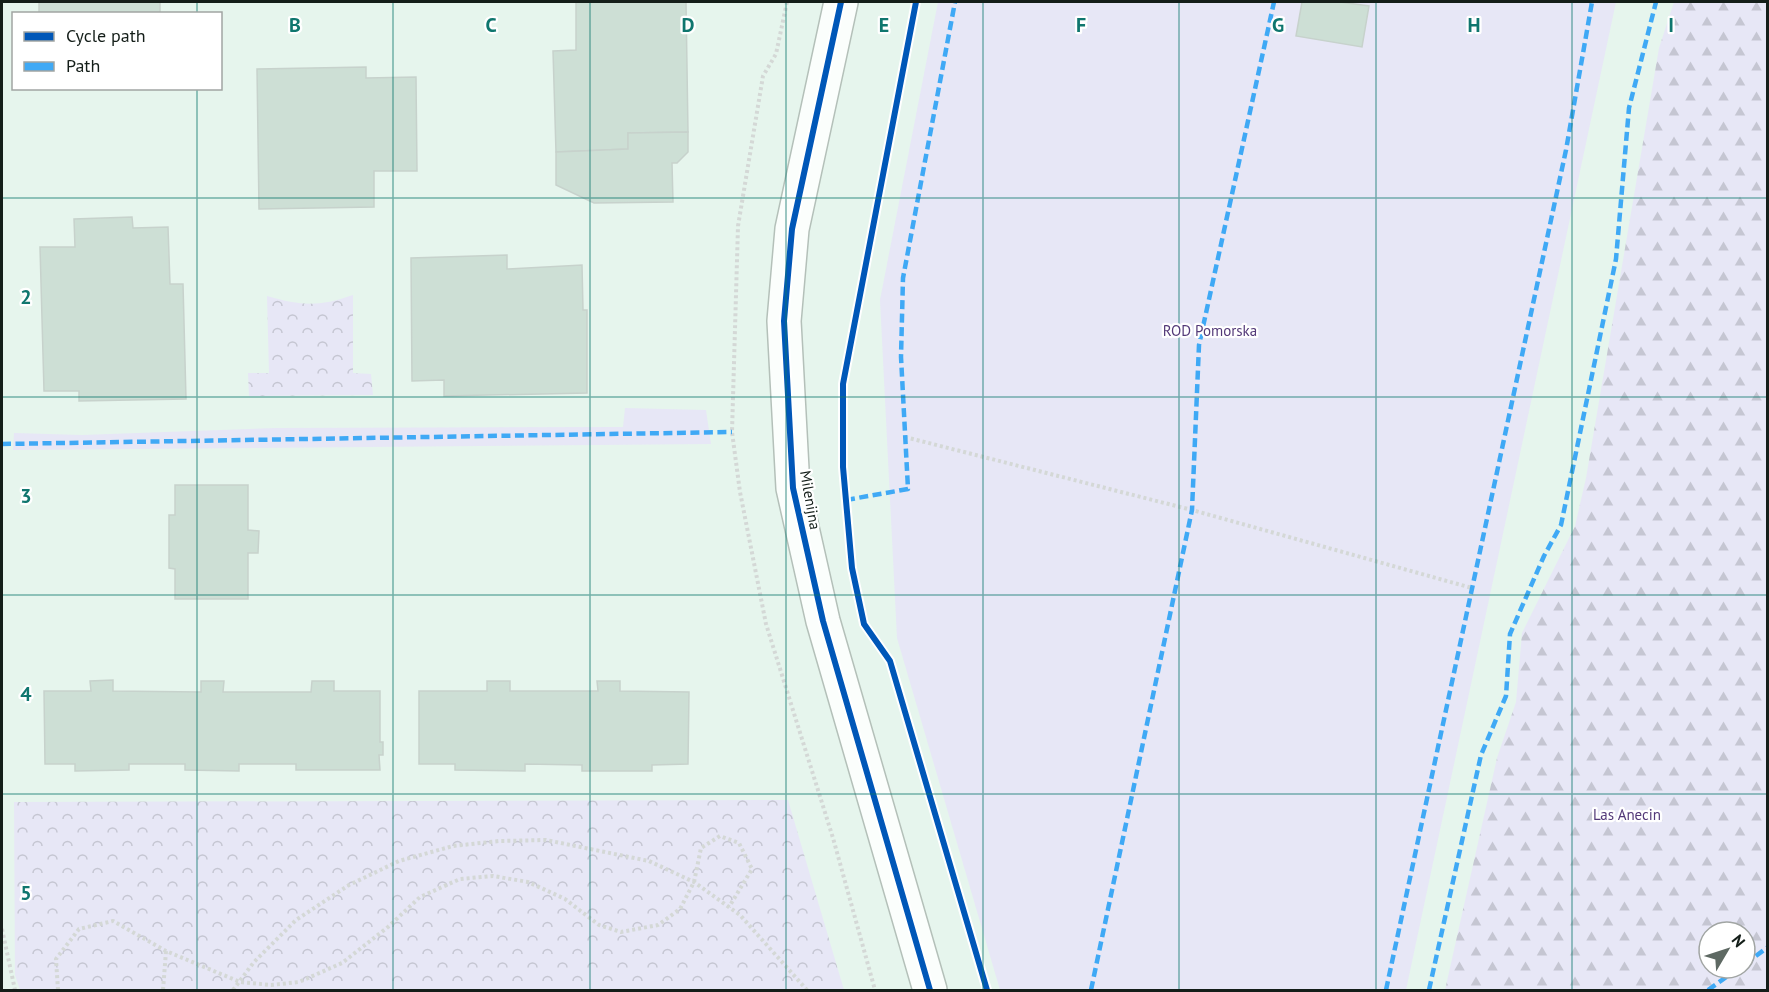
<svg xmlns="http://www.w3.org/2000/svg" width="1769" height="992" font-family="'PT Sans',sans-serif">
	<style>
		.green { fill: #e7e7f6 }
		.forest { fill: url(#forest-firs); fill-rule: evenodd }
		.park { fill: url(#park-crowns) }
		.building { fill: #cddfd5; stroke: #c7d2cc; stroke-width: 1.5 }
		.lines { fill: none; stroke-linecap: round; stroke-linejoin: round }
		.minor-casing { stroke: #b4c0b9; stroke-width: 36 }
		.path { stroke: #d4d8d6; stroke-width: 4; stroke-dasharray: 3 3; stroke-linecap: butt }
		.minor { stroke: #fbfefc; stroke-width: 33 }
		.quiet { stroke: #3fa9f5; stroke-width: 4.5; stroke-dasharray: 9 4.5; stroke-linecap: butt }
		.cycleway-casing { stroke: #fff; stroke-width: 10 }
		.cycleway { stroke: #0057b8; stroke-width: 6 }
		.grid { fill: none; stroke: #0f766e; stroke-width: 1.5; stroke-opacity: 0.55 }
		.labels { text-anchor: middle; stroke-width: 4.5; stroke-linejoin: round; paint-order: stroke }
		.park-label { font-size: 15px; fill: #533978; stroke: #fff }
		.street-label { font-size: 15px; fill: #141e19; stroke: #fff }
		.grid-label { font-size: 20px; text-anchor: middle; font-weight: bold; fill: #0f766e; stroke: #fff; stroke-width: 4.5; stroke-linejoin: round; paint-order: stroke }
	</style>
	<defs>
		<pattern id="forest-firs" width="22" height="20" patternUnits="userSpaceOnUse" patternTransform="scale(1.5)"><rect width="22" height="20" fill="#e7e7f6"/><path d="M5 1l3.5 6h-7zM16 11l3.5 6h-7z" fill="#c5c6d2"/></pattern>
		<pattern id="park-crowns" width="20" height="18" patternUnits="userSpaceOnUse" patternTransform="scale(1.5)"><rect width="20" height="18" fill="#e7e7f6"/><path d="M2 6a3 3 0 1 1 6 0M12 15a3 3 0 1 1 6 0" fill="none" stroke="#c5c6d2"/></pattern>
	</defs>
	<rect width="100%" height="100%" fill="#e6f5ed"/>
	<g class="green">
		<polygon points="938,2 1616,2 1406,990 1000,990 897,638 880,300"/>
		<polygon points="625,408 706,410 711,444 13,450 14,433 82,435 276,428 623,427"/>
	</g>
	<path class="forest" d="M1674,2H1767V990H1445L1497,758L1516,702L1522,633L1575,526L1586,478L1659,48ZM1709,932H1745V968H1709Z"/>
	<g class="park">
		<path d="M353,295V373L371,374L373,395L249,396L248,373H269L267,296C302,306 318,307 353,295Z"/>
		<polygon points="788,800 844,990 20,990 15,975 14,802"/>
	</g>
	<g class="building">
		<polygon points="39,2 160,2 160,14 39,13"/>
		<polygon points="576,2 686,2 688,132 628,133 628,149 556,152 553,51 576,50"/>
		<polygon points="1302,2 1340,2 1369,6 1362,47 1296,36"/>
		<polygon points="366,67 366,78 416,77 417,171 374,171 374,207 259,209 257,69"/>
		<polygon points="688,132 688,152 677,163 672,163 673,202 594,203 556,185 556,152 628,149 628,133"/>
		<polygon points="132,217 133,228 168,227 170,284 183,284 186,399 79,401 79,391 44,391 40,247 75,247 74,219"/>
		<polygon points="507,255 507,269 582,265 583,310 587,310 587,393 444,396 444,380 412,381 411,258"/>
		<polygon points="175,485 248,485 248,530 259,531 258,553 248,553 248,599 175,599 175,569 169,568 169,515 175,515"/>
		<polygon points="113,680 113,691 201,692 201,681 224,681 223,692 311,692 312,681 334,681 334,691 380,691 380,742 383,742 383,755 379,755 380,770 296,770 296,764 239,764 239,771 185,770 185,764 129,764 129,770 75,771 75,764 45,764 44,691 91,691 90,681"/>
		<polygon points="487,681 510,681 510,691 598,691 597,681 620,681 620,691 689,692 688,764 652,765 652,771 582,771 582,765 525,764 525,771 455,770 455,764 419,764 419,691 487,691"/>
	</g>
	<g class="lines">
		<defs>
			<polyline id="minor" points="841,2 792,229 784,321 793,488 823,621 930,990"/>
		</defs>
		<use href="#minor" class="minor-casing"/>
		<g class="path">
			<polyline points="787,2 776,54 763,76 738,226 732,432 740,492 766,624 833,838 875,990"/>
			<polyline points="905,437 1192,510 1472,588"/>
			<polyline points="2,929 15,990"/>
			<polyline points="58,990 56,959 79,929 113,921 166,951 240,982 271,985 299,982 342,963 388,927 420,897 460,879 493,876 528,882 565,899 599,925 621,932 658,925 680,909 694,882 701,848 720,836 739,843 752,869 729,907"/>
			<polyline points="163,990 166,951"/>
			<polyline points="233,990 254,962 296,920 349,885 399,861 453,846 499,841 546,840 649,861 694,882 740,915 807,990"/>
		</g>
		<use href="#minor" class="minor"/>
		<g class="quiet">
			<polyline points="2,444 732,432"/>
			<polyline points="846,500 908,489 901,357 903,278 955,2"/>
			<polyline points="1745,964 1768,947"/>
			<polyline points="1091,990 1192,510 1199,345 1274,2"/>
			<polyline points="1386,990 1566,150 1592,2"/>
			<polyline points="1429,990 1481,755 1506,696 1510,634 1544,556 1561,525 1616,259 1629,108 1656,2"/>
			<polyline points="1708,990 1739,968"/>
		</g>
		<defs>
			<g id="cycleway">
				<polyline points="841,2 792,229 784,321 793,488 823,621 930,990"/>
				<polyline points="916,2 843,384 843,467 852,568 864,624 890,661 987,990"/>
			</g>
		</defs>
		<use href="#cycleway" class="cycleway-casing"/>
		<use href="#cycleway" class="cycleway"/>
	</g>
	<path class="grid" d="M197,2V14M393,2V990M590,2V990M786,2V990M983,2V990M1179,2V990M1376,2V990M1572,2V990M197,88V990M2,198H1768M2,397H1768M2,595H1768M2,794H1768"/>
	<g class="labels">
		<g class="park-label">
			<text x="1210" y="336">ROD Pomorska</text>
			<text x="1627" y="820">Las Anecin</text>
		</g>
		<g class="street-label">
			<text transform="translate(810 500) rotate(80)" y="5">Milenijna</text>
		</g>
	</g>
	<g class="grid-label">
		<text x="295" y="32">B</text>
		<text x="491" y="32">C</text>
		<text x="688" y="32">D</text>
		<text x="884" y="32">E</text>
		<text x="1081" y="32">F</text>
		<text x="1278" y="32">G</text>
		<text x="1474" y="32">H</text>
		<text x="1671" y="32">I</text>
		<text x="26" y="304">2</text>
		<text x="26" y="503">3</text>
		<text x="26" y="701">4</text>
		<text x="26" y="900">5</text>
	</g>
	<rect width="1769" height="992" fill="none" stroke="#141e19" stroke-width="6"/>
	<rect x="12" y="12" width="210" height="78" fill="#ffffff" stroke="#a1a5a3" stroke-width="1.5"/>
	<rect x="24" y="32" width="30" height="9" fill="#0057b8" stroke="#a1a5a3" stroke-width="1.5"/>
	<text x="66" y="42" font-size="18" fill="#141e19">Cycle path</text>
	<rect x="24" y="62" width="30" height="9" fill="#3fa9f5" stroke="#a1a5a3" stroke-width="1.5"/>
	<text x="66" y="72" font-size="18" fill="#141e19">Path</text>
	<g transform="translate(1727 950) rotate(51)"><circle r="28" fill="#ffffff" stroke="#a1a5a3" stroke-width="1.5"/>
	<path d="M0-4.5L10 22L0 15L-10 22Z" fill="#5e6963"/>
	<text y="-9" font-size="16" font-weight="bold" text-anchor="middle" fill="#141e19">N</text>
	</g>
</svg>
